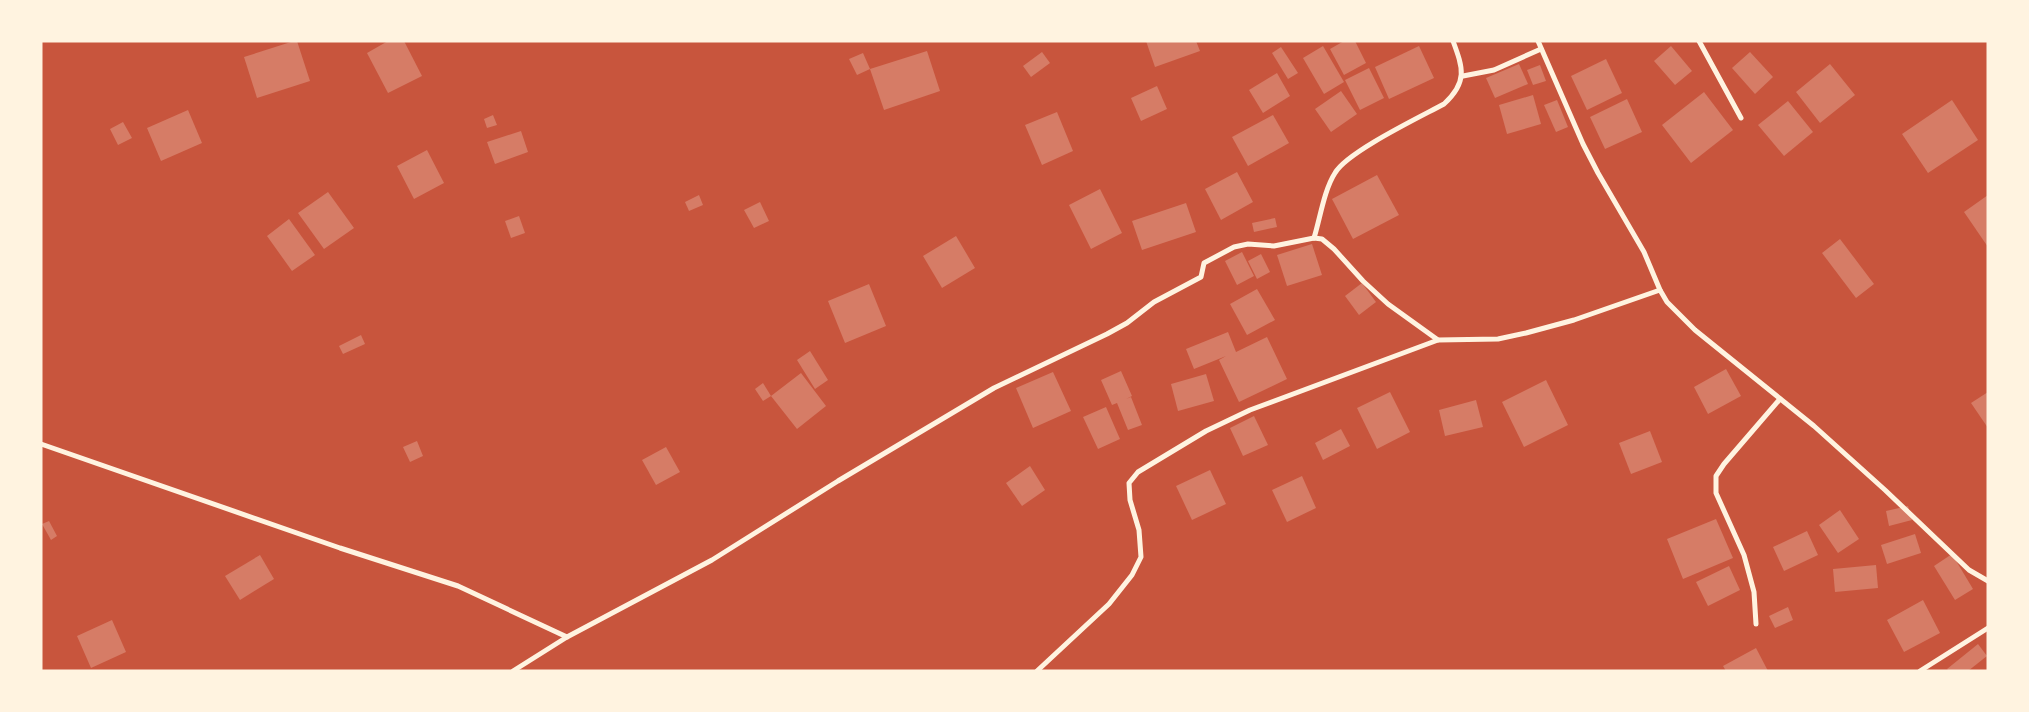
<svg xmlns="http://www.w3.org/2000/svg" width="2029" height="712" font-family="Overpass,sans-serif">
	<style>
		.building { fill: #d67c66 }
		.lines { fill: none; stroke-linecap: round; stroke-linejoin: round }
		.minor { stroke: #fff3e0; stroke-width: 5 }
	</style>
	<rect width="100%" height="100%" fill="#c8553d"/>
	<g class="building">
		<polygon points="294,41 297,41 310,81 257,98 244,57"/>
		<polygon points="388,41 404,41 422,76 388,93 367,53"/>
		<polygon points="1146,41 1196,41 1200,51 1155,67"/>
		<polygon points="1344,41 1355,41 1366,63 1344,75 1330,49"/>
		<polygon points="1323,46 1344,82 1324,94 1303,58"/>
		<polygon points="1419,46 1434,78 1389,99 1375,67"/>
		<polygon points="1671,46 1692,71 1675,85 1654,61"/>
		<polygon points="1281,47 1298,73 1288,79 1272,53"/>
		<polygon points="927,51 940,91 884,110 870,69"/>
		<polygon points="1042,52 1050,63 1031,77 1023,66"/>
		<polygon points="1750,52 1773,77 1755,94 1732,68"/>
		<polygon points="863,53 870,69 857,75 849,59"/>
		<polygon points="1606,59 1622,93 1587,110 1571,76"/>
		<polygon points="1519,64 1528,84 1495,98 1486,78"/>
		<polygon points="1830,64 1855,95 1820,123 1796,92"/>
		<polygon points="1540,65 1546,81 1533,85 1527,70"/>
		<polygon points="1369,68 1384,98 1360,110 1345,80"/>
		<polygon points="1277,73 1290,96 1263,113 1249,90"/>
		<polygon points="1157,86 1167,109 1141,121 1131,98"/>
		<polygon points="1341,91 1357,114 1331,132 1315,109"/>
		<polygon points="1704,92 1733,130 1691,163 1662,125"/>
		<polygon points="1533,95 1541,124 1507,134 1499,105"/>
		<polygon points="1627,99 1642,132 1605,149 1590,117"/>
		<polygon points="1557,100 1568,127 1556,132 1544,105"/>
		<polygon points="1952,100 1978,140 1928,173 1902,134"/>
		<polygon points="1788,101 1813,132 1784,156 1758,125"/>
		<polygon points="188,110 202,143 161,161 147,128"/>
		<polygon points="1057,112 1073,151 1042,165 1025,125"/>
		<polygon points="493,115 497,125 487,128 484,119"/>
		<polygon points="1273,115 1289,143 1248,166 1232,137"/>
		<polygon points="123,122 132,138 118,145 110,129"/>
		<polygon points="521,131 528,152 495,164 487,142"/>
		<polygon points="427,150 444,183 414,199 397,166"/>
		<polygon points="1237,172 1253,202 1221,220 1205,189"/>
		<polygon points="1377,175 1399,215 1353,239 1332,199"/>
		<polygon points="1100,189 1122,233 1091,249 1069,205"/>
		<polygon points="328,192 354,228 324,249 298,213"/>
		<polygon points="699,195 703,205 689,211 685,202"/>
		<polygon points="1988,195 1988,247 1964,212"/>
		<polygon points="760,202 769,221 754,228 744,210"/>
		<polygon points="1186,203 1196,232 1142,250 1132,221"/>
		<polygon points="519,216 525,233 511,238 505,221"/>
		<polygon points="1275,218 1277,227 1254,232 1252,223"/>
		<polygon points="289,219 315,255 292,271 267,236"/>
		<polygon points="956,236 975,268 942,288 923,256"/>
		<polygon points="1840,239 1874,284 1856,298 1822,253"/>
		<polygon points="1312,244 1322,275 1287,286 1277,255"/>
		<polygon points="1242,252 1254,276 1237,285 1225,261"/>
		<polygon points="1261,254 1270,272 1257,279 1248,261"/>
		<polygon points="1362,283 1376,302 1359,315 1345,296"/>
		<polygon points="869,284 886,326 845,343 828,301"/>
		<polygon points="1257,289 1275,320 1247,335 1230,304"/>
		<polygon points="1228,332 1236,352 1267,337 1287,379 1239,402 1219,360 1226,356 1194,369 1186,349"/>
		<polygon points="361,335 365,344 343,354 339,346"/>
		<polygon points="810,351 828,380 815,389 797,360"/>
		<polygon points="1726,369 1741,396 1708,414 1694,387"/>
		<polygon points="1121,371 1132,396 1126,399 1131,397 1142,425 1128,430 1117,403 1112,405 1101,380"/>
		<polygon points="1053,372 1071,411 1033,428 1016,388"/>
		<polygon points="801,373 826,406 797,429 771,396"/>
		<polygon points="1206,374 1214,401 1178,411 1171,384"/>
		<polygon points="1546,380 1568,425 1524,447 1502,402"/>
		<polygon points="763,383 771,396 763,401 755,389"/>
		<polygon points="1390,392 1410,432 1377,449 1357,408"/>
		<polygon points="1988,392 1988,428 1971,403"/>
		<polygon points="1476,400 1483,427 1445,436 1439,410"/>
		<polygon points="1106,407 1120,439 1098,449 1083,417"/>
		<polygon points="1254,416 1268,445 1243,456 1230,428"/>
		<polygon points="1341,429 1350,446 1323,460 1315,443"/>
		<polygon points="1650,431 1662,462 1631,474 1619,443"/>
		<polygon points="417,441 423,456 410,462 403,447"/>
		<polygon points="666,447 680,472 656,485 642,460"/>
		<polygon points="1030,466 1045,490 1022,506 1006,483"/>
		<polygon points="1210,470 1226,504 1192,520 1176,486"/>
		<polygon points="1302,476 1316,508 1287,522 1272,490"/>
		<polygon points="1908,506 1912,520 1889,526 1886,511"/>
		<polygon points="1840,510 1859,539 1838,553 1819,525"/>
		<polygon points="1716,519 1733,558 1683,579 1667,539"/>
		<polygon points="49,521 57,536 51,540 42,524"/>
		<polygon points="1807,531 1818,555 1784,571 1773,547"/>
		<polygon points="1915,534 1921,553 1887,564 1881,545"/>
		<polygon points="1952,554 1973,589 1955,600 1934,566"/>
		<polygon points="260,555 274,579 240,600 225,576"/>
		<polygon points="1876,565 1878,588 1835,592 1833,569"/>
		<polygon points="1729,566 1740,590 1708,606 1696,582"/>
		<polygon points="1923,600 1940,633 1904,652 1887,620"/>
		<polygon points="1788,607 1793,620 1775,628 1769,616"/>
		<polygon points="112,620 126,652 91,668 77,636"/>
		<polygon points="1978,644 1987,656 1968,671 1949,671 1947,669"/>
		<polygon points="1756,648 1768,671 1726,671 1723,666"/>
	</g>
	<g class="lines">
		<g class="minor">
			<polyline points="1538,41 1583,144 1598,173 1644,252 1660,290 1667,302 1695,330 1814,426 1885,490 1969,570 1988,581"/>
			<polyline points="1699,41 1741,118"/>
			<polyline points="1463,76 1494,70 1541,49"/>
			<path d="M1314,238C1320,219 1324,190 1335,173C1347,152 1420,117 1444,104C1468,82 1463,68 1453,41"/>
			<polyline points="41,444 340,548 458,586 567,637"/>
			<polyline points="1756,624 1754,592 1744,555 1716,493 1716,476 1724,464 1780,399"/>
			<polyline points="513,671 567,637 712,560 838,481 994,388 1107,334 1127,323 1154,302 1201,277 1204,263 1234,247 1248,244 1274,246 1314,238 1322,239 1334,249 1363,281 1388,304 1438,340 1498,339 1526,333 1574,320 1660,290"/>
			<polyline points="1037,671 1109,604 1132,575 1141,557 1139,530 1130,500 1129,483 1138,472 1206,431 1250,410 1438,340"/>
			<polyline points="1920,671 1988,628"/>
		</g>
	</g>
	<rect width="2029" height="712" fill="none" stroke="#fff3e0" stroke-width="85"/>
</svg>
